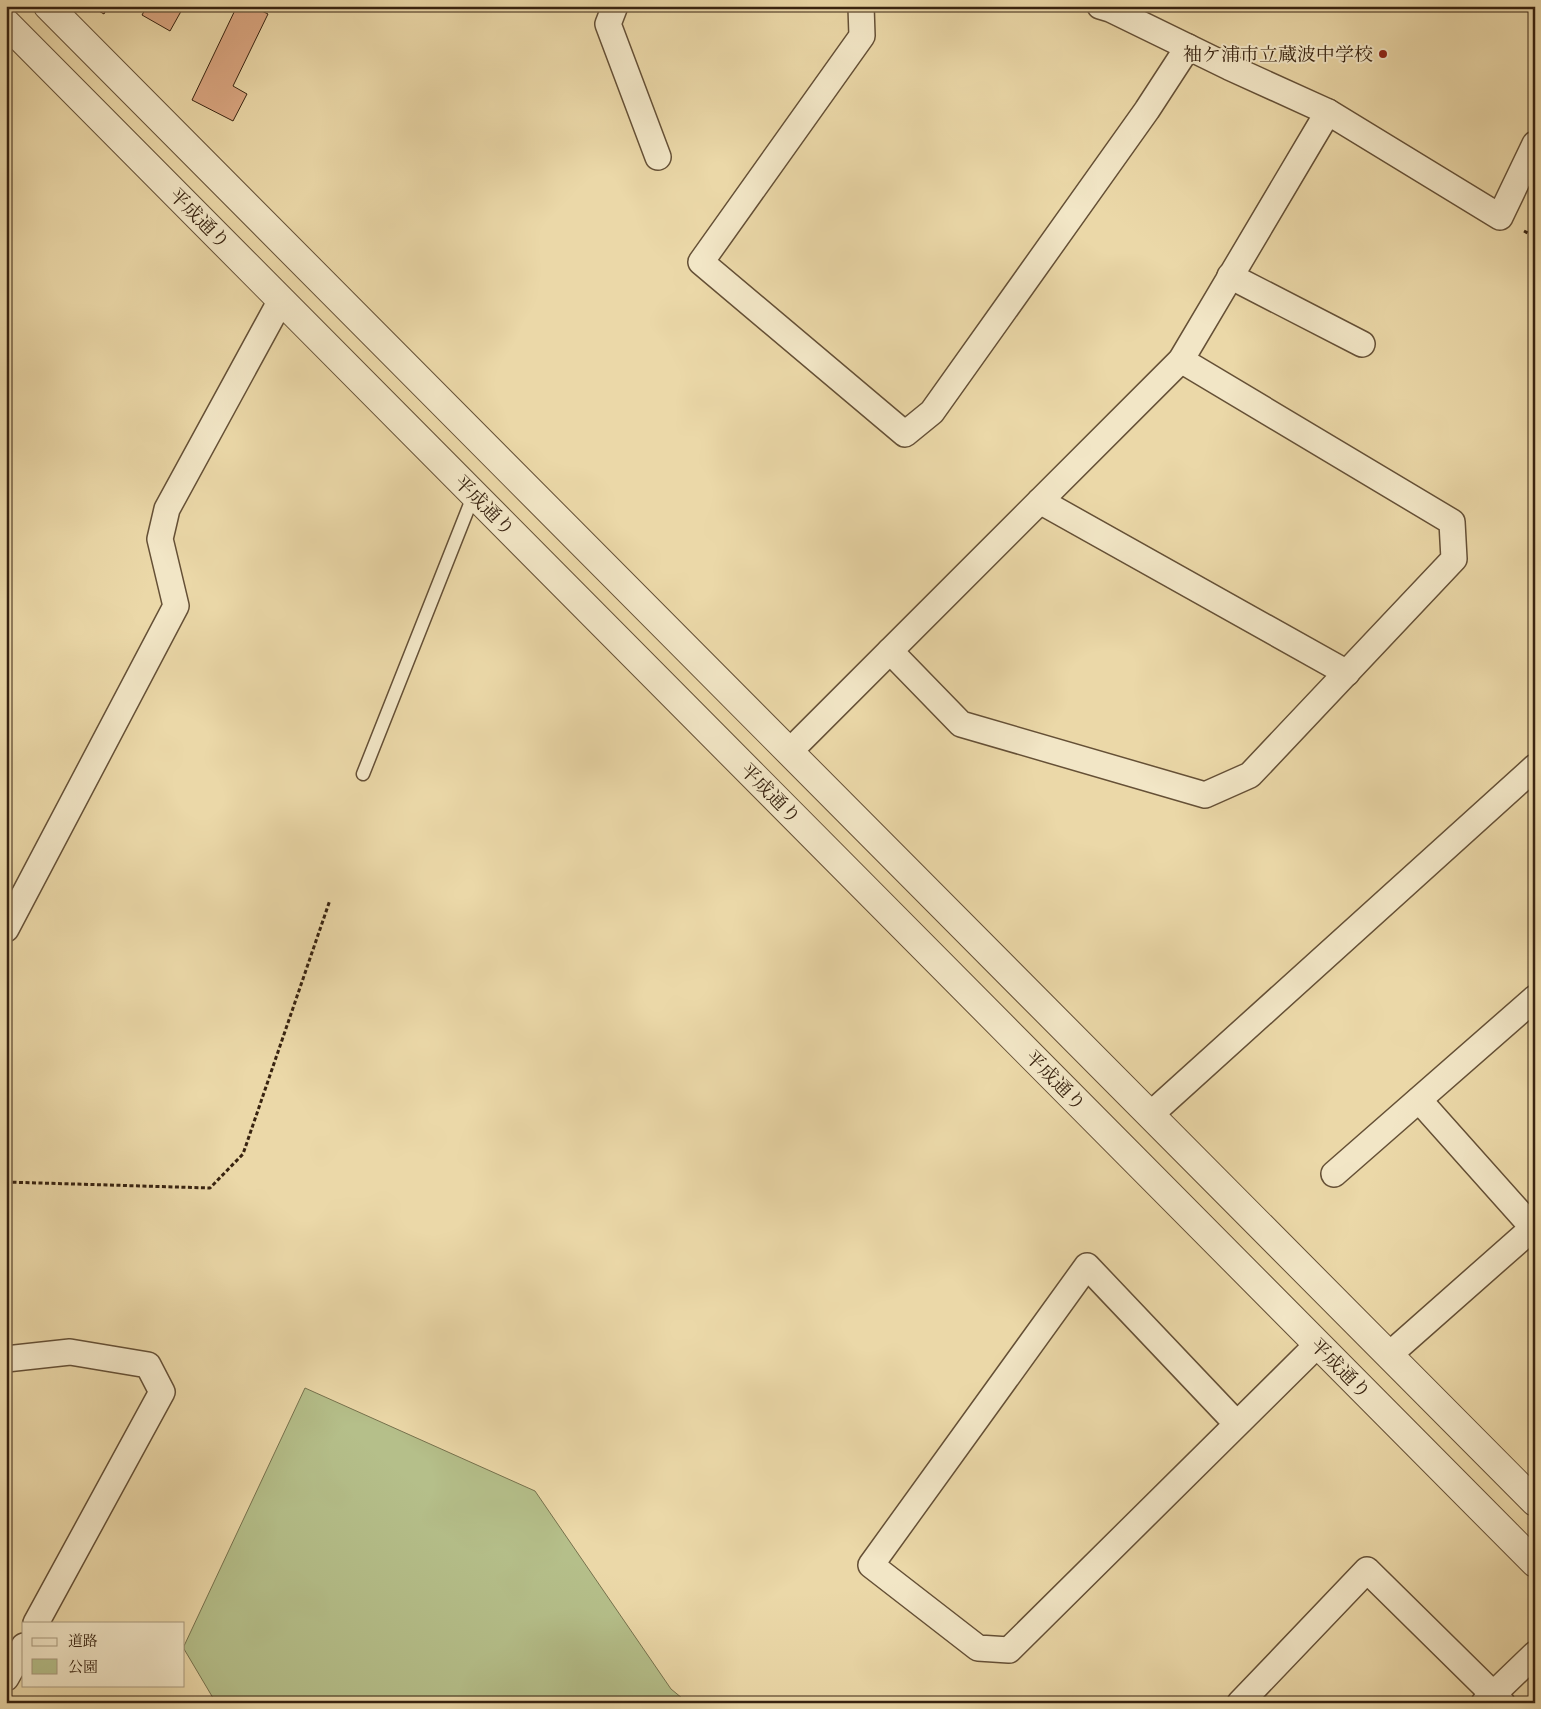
<svg xmlns="http://www.w3.org/2000/svg" width="1541" height="1709" font-family="'Sorts Mill Goudy','Noto Serif JP',serif">
	<style>
		.green { fill: #b5bf8a; stroke: #76714d }
		.building { fill: #d9a580; stroke: #382310 }
		.lines { fill: none; stroke-linecap: round; stroke-linejoin: round }
		.service-casing { stroke: #655036; stroke-width: 15 }
		.minor-casing { stroke: #655036; stroke-width: 28 }
		.tertiary-casing { stroke: #655036; stroke-width: 30 }
		.path { stroke: #382310; stroke-width: 3; stroke-dasharray: 4 2.5; stroke-linecap: butt }
		.service { stroke: #f2e6c6; stroke-width: 12 }
		.minor { stroke: #f2e6c6; stroke-width: 25 }
		.tertiary { stroke: #f2e6c6; stroke-width: 28 }
		.poi-dot { fill: #8f2418; stroke: #f2e6c6; stroke-width: 2 }
		.labels { text-anchor: middle; stroke-width: 4; stroke-linejoin: round; paint-order: stroke }
		.poi-label { font-size: 19px; fill: #382310; stroke: #f2e6c6; text-anchor: end }
		.street-label { font-size: 19px; fill: #382310; stroke: #f2e6c6 }
	</style>
	<rect width="100%" height="100%" fill="#ebd8a8"/>
	<filter id="stains"><feTurbulence type="fractalNoise" baseFrequency=".004" numOctaves="4"/><feColorMatrix values="0 0 0 0 .2 0 0 0 0 .09 0 0 0 0 .02 0 0 0 .5 -.17"/></filter>
	<radialGradient id="worn" r=".72"><stop offset=".6" stop-color="#630" stop-opacity="0"/><stop offset="1" stop-color="#630" stop-opacity=".3"/></radialGradient>
	<polygon class="green" points="305,1388 535,1491 671,1689 688,1703 216,1703 184,1649 184,1646"/>
	<g class="building">
		<polygon points="90,6 108,6 104,14"/>
		<polygon points="147,6 184,6 170,31 142,15"/>
		<polygon points="237,6 252,6 268,14 233,86 247,94 233,121 192,100"/>
	</g>
	<g class="lines">
		<defs>
			<polyline id="service" points="363,774 474,494"/>
			<g id="minor">
				<polyline points="615,6 608,24 658,157"/>
				<polyline points="861,6 862,36 701,262 905,434 932,412 1147,110 1188,47"/>
				<polyline points="1100,6 1110,9 1229,67 1328,112 1500,217 1535,144"/>
				<polyline points="1230,276 1362,344"/>
				<polyline points="1040,501 1347,673"/>
				<polyline points="890,651 961,724 1205,795 1250,775 1454,559 1452,522 1181,360"/>
				<polyline points="789,752 1181,360 1328,112"/>
				<polyline points="6,929 176,606 160,539 167,509 281,300"/>
				<polyline points="1419,1100 1535,1230"/>
				<polyline points="1150,1115 1535,767"/>
				<polyline points="1334,1174 1535,998"/>
				<polyline points="1389,1355 1535,1226"/>
				<polyline points="6,1359 70,1352 148,1365 162,1392 36,1623"/>
				<polyline points="1237,1424 1087,1266 871,1565 978,1648 1009,1650 1318,1344"/>
				<polyline points="6,1678 24,1646"/>
				<polyline points="1240,1703 1367,1570 1502,1703"/>
				<polyline points="1484,1703 1535,1654"/>
			</g>
			<g id="tertiary">
				<polyline points="48,6 1535,1502"/>
				<polyline points="6,23 1535,1563"/>
			</g>
		</defs>
		<use href="#service" class="service-casing"/>
		<use href="#minor" class="minor-casing"/>
		<use href="#tertiary" class="tertiary-casing"/>
		<g class="path">
			<polyline points="1524,231 1535,237"/>
			<polyline points="6,1182 210,1188 243,1154 330,900"/>
		</g>
		<use href="#service" class="service"/>
		<use href="#minor" class="minor"/>
		<use href="#tertiary" class="tertiary"/>
	</g>
	<circle class="poi-dot" cx="1383" cy="54" r="5"/>
	<g class="labels">
		<g class="poi-label">
			<text x="1373" y="61">袖ケ浦市立蔵波中学校</text>
		</g>
		<g class="street-label">
			<text transform="translate(200 218) rotate(45)" y="7">平成通り</text>
			<text transform="translate(485 505) rotate(45)" y="7">平成通り</text>
			<text transform="translate(771 793) rotate(45)" y="7">平成通り</text>
			<text transform="translate(1056 1080) rotate(45)" y="7">平成通り</text>
			<text transform="translate(1341 1368) rotate(45)" y="7">平成通り</text>
		</g>
	</g>
	<rect width="1541" height="1709" fill="none" stroke="#ebd8a8" stroke-width="25"/>
	<rect x="8" y="8" width="1526" height="1694" fill="none" stroke="#382310" stroke-width="2.5"/>
	<rect x="12" y="12" width="1516" height="1684" fill="none" stroke="#382310"/>
	<rect x="22" y="1622" width="162" height="65" fill="#f2e6c6" stroke="#a8987d"/>
	<rect x="32" y="1638" width="25" height="8" fill="#f2e6c6" stroke="#a8987d"/>
	<text x="68" y="1646" font-size="15" fill="#382310">道路</text>
	<rect x="32" y="1659" width="25" height="15" fill="#b5bf8a" stroke="#a8987d"/>
	<text x="68" y="1672" font-size="15" fill="#382310">公園</text>
	<rect width="100%" height="100%" filter="url(#stains)"/>
	<rect width="100%" height="100%" fill="url(#worn)"/>
</svg>
